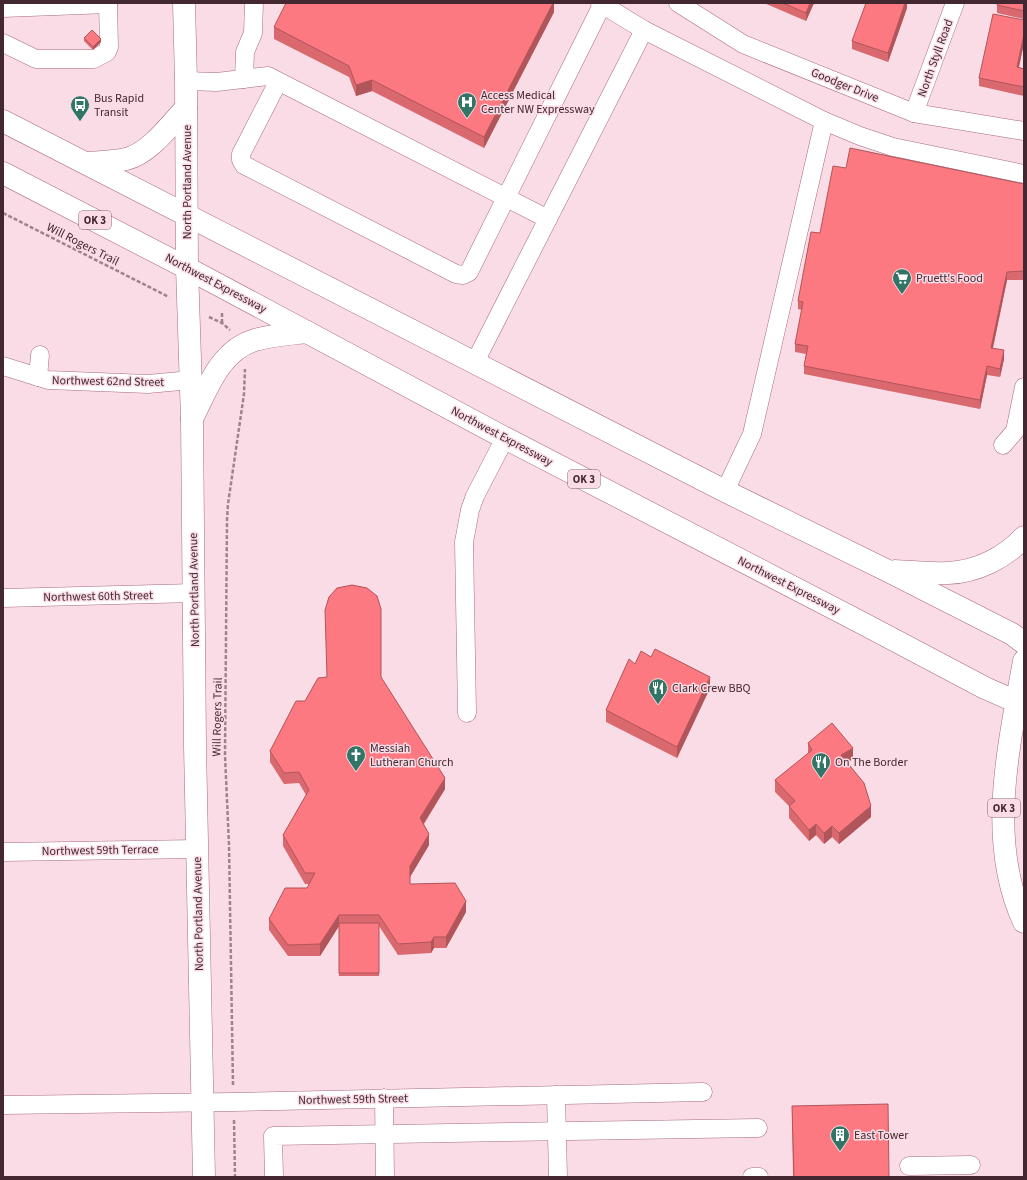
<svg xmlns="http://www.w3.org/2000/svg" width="1027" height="1180" font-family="'Source Sans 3',sans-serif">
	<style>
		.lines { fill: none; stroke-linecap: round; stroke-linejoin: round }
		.minor-casing { stroke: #a86b7f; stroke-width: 19 }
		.major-casing { stroke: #a86b7f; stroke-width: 23 }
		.highway-casing { stroke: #a86b7f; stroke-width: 23 }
		.path { stroke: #9f838c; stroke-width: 2.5; stroke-dasharray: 4 2; stroke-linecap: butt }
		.minor { stroke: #fff; stroke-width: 18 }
		.major { stroke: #fff; stroke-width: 22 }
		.highway { stroke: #fff; stroke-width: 22 }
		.wall { fill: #d9686f }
		.shaded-wall { fill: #b0555a }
		.building { fill: #fc7981; stroke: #b0555a }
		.labels { text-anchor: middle; stroke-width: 3; stroke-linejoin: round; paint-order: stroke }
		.shield { fill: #f9dce5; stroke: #7a5e67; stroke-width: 1 }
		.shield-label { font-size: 11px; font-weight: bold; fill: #432831 }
		.street-label { font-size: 12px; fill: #432831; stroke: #f9dce5 }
		.poi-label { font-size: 12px; fill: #432831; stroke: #f9dce5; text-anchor: start }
	</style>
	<rect width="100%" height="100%" fill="#f9dce5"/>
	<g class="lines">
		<defs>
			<g id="minor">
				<polyline points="600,3 644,30 824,121 752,434 725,491"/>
				<polyline points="678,3 743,44 914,113 1024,131"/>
				<polyline points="3,8 108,4"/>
				<polyline points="3,43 36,59 94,59 107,52 109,47 108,3"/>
				<polyline points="244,79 245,52 253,33 254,3"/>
				<polyline points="186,81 217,82 268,76 548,219"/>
				<polyline points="278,82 241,154 241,160 244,165 456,274 463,275 469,272 602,5"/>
				<polyline points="914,113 955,3"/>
				<polyline points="824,121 860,136 893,147 1024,174"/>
				<polyline points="475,362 644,30"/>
				<polyline points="3,366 48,380 148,384 191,380"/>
				<polyline points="38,377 40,355"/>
				<polyline points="1003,445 1015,431 1024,387"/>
				<polyline points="3,598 194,593"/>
				<polyline points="467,713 464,542 470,510 475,496 505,438"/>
				<polyline points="3,852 197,849"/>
				<polyline points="556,1095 558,1177"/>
				<polyline points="384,1098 385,1177"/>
				<polyline points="3,1105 234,1102 703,1092"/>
				<polyline points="909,1166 971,1165"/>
				<polyline points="274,1177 273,1136 758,1128"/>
				<polyline points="752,1177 759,1177"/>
			</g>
			<polyline id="major" points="184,3 186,81 187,268 192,419 195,746 204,1177"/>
			<g id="highway">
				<polyline points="3,121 725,491 888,571 1012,634 1024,643"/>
				<path d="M86,163C99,162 113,162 126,159C149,154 170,125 186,108"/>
				<polyline points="3,173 187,268 505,438 862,623 985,688 1024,705"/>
				<path d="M192,419C207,389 220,350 255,340C272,335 290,334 307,332"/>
				<path d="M895,571C912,572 930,574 948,573C976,572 1005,558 1024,537"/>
				<path d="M1024,661C1009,746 986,840 1024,922"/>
			</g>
		</defs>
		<use href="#minor" class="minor-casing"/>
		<use href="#major" class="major-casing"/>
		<use href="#highway" class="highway-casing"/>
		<g class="path">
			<polyline points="3,213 169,297"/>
			<polyline points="209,317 222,323 230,330"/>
			<polyline points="222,323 222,312"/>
			<polyline points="233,1085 229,845 225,755 227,520 228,504 244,394 245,369"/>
			<polyline points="234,1120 235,1177"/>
		</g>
		<use href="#minor" class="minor"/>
		<use href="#major" class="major"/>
		<use href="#highway" class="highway"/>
	</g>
	<g class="wall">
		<polygon points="554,3 554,12 484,148 372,91 356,96 349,77 274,39 274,27"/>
		<polygon points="764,3 814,3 806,21"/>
		<polygon points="907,3 907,8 888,62 852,49 852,41"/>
		<polygon points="1024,3 1024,19 997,13 997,5"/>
		<polygon points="1024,20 1024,43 1019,67 1024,69 1024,96 979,86 979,78"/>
		<polygon points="84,38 101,42 93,50 84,41"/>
		<polygon points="846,168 1024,184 1024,280 1007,280 993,348 1004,359 1000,377 987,375 980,409 804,374 804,366 806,354 795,352 795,344 802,310 798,309 798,301 820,233"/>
		<polygon points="651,657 710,688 677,758 606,722 606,710 635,664"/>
		<polygon points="381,677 445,789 424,824 429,845 410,877 410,884 466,912 446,948 434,948 431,953 398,955 379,926 379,976 339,976 339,926 320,956 288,956 269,930 269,919 307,888 309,884 305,884 283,846 283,835 306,795 299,783 284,784 270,762 270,751 305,701"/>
		<polygon points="808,743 853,759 847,762 871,817 839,844 832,837 824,844 816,835 809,841 789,818 789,806 775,792 775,780 808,754"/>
		<polygon points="792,1106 889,1177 793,1177"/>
	</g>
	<g class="shaded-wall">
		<polygon points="553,3 554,3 554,12 484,148 484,137"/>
		<polygon points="810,3 814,3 806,21 806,13"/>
		<polygon points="905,3 907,3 907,8 888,62 888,53"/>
		<polygon points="1024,34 1024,43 1017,75 1017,67"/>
		<polygon points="101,39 101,42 93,50 93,47"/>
		<polygon points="372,80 372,91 356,96 356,85"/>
		<polygon points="1007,272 1007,280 991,356 991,348"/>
		<polygon points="1004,350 1004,359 1000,377 1000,369"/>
		<polygon points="987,366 987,375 980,409 980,400"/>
		<polygon points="710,677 710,688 677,758 677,747"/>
		<polygon points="853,748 853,759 841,766 841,755"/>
		<polygon points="445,778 445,789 420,829 420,818"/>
		<polygon points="871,806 871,817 839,844 839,833"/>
		<polygon points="816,824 816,835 809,841 809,830"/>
		<polygon points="832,826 832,837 824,844 824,833"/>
		<polygon points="429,834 429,845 410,877 410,866"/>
		<polygon points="466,901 466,912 446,948 446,937"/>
		<polygon points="339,915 339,926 320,956 320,944"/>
		<polygon points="434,937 434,948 431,953 431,942"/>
	</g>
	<g class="building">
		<polygon points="286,3 553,3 484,137 372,80 356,85 349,66 274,27"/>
		<polygon points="783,3 810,3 806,13"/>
		<polygon points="866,3 905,3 888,53 852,41"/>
		<polygon points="997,3 1024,3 1024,11 997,5"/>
		<polygon points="993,14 1024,20 1024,34 1017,67 1024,69 1024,87 979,78"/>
		<polygon points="92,30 101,39 93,47 84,38"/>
		<polygon points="850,148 1024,184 1024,271 1007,272 991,348 1004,350 1000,369 987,366 980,400 804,366 808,346 795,344 803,302 798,301 811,232 820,233 833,166 846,168"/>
		<polygon points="352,585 367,588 377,596 381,609 381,677 445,778 420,818 429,834 410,866 410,884 455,883 466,901 446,937 434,937 431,942 398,944 379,915 339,915 320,944 288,945 269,919 285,888 307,888 315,873 305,873 283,835 309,790 299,772 284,773 270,751 296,701 305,701 318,678 327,677 325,610 329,597 337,588"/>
		<polygon points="655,649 710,677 677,747 606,710 629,659 635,664 641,651 651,657"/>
		<polygon points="832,723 853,748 841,755 864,783 871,806 839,833 832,826 824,833 816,824 809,830 789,806 795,801 775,780 812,750 808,743"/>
		<rect x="339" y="923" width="40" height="50"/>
		<polygon points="888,1104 889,1177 794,1177 792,1106"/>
	</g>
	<defs>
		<symbol id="hospital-pin" viewBox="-11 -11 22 30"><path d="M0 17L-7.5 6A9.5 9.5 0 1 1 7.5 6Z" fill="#317567" stroke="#f9dce5"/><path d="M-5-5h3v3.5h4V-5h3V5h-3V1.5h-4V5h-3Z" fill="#fff"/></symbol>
		<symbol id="bus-pin" viewBox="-11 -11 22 30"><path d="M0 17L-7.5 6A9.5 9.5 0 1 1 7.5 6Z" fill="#317567" stroke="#f9dce5"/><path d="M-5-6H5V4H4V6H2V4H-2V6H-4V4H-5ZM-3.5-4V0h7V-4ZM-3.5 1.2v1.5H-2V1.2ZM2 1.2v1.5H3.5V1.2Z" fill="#fff"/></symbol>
		<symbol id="supermarket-pin" viewBox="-11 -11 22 30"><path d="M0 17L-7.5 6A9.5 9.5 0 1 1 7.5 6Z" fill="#317567" stroke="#f9dce5"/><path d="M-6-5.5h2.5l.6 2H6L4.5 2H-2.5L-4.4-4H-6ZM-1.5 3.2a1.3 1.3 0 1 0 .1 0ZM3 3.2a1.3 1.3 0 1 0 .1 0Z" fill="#fff"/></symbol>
		<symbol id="restaurant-pin" viewBox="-11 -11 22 30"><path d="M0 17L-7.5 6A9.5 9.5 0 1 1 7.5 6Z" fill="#317567" stroke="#f9dce5"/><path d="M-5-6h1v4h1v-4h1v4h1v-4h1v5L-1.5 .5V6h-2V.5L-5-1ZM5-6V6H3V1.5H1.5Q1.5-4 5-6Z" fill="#fff"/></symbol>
		<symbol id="church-pin" viewBox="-11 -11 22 30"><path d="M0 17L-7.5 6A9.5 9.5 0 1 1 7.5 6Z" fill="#317567" stroke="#f9dce5"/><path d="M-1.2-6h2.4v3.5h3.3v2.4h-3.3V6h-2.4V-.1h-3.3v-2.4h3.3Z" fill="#fff"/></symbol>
		<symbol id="building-pin" viewBox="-11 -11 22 30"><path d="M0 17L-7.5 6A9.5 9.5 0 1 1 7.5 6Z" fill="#317567" stroke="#f9dce5"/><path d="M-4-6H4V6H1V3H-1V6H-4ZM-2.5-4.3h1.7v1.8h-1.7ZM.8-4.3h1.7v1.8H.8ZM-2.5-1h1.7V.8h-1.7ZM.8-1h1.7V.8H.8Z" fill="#fff"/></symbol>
	</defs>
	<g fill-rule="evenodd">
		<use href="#hospital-pin" x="456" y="91" width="22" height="30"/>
		<use href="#bus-pin" x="69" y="94" width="22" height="30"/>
		<use href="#supermarket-pin" x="891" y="267" width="22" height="30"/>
		<use href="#restaurant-pin" x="647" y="677" width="22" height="30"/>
		<use href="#church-pin" x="345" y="744" width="22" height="30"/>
		<use href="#restaurant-pin" x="810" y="751" width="22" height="30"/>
		<use href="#building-pin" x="829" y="1124" width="22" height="30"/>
	</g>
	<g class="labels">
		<g class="shield">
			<rect x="79" y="211" width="32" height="18" rx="3"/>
			<rect x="568" y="470" width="32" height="18" rx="3"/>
			<rect x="988" y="799" width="32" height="18" rx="3"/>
		</g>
		<g class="shield-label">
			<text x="95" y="224">OK 3</text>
			<text x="584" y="483">OK 3</text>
			<text x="1004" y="812">OK 3</text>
		</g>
		<g class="street-label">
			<text transform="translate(935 58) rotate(-70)" y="4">North Styll Road</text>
			<text transform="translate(845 85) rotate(22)" y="4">Goodger Drive</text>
			<text transform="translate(187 182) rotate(-90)" y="4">North Portland Avenue</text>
			<text transform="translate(83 244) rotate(27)" y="4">Will Rogers Trail</text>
			<text transform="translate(216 283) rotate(28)" y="4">Northwest Expressway</text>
			<text transform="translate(108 381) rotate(1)" y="4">Northwest 62nd Street</text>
			<text transform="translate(502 436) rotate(28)" y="4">Northwest Expressway</text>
			<text transform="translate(789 585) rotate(27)" y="4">Northwest Expressway</text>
			<text transform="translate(194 590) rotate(-91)" y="4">North Portland Avenue</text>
			<text transform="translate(98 596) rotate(-1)" y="4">Northwest 60th Street</text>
			<text transform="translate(217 717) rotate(-89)" y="4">Will Rogers Trail</text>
			<text transform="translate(100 850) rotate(-1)" y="4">Northwest 59th Terrace</text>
			<text transform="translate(198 914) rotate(-91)" y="4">North Portland Avenue</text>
			<text transform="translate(353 1099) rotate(-1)" y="4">Northwest 59th Street</text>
		</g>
		<g class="poi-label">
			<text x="481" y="99">Access Medical<tspan x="481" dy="14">Center NW Expressway</tspan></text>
			<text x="94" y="102">Bus Rapid<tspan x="94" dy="14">Transit</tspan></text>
			<text x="916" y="282">Pruett's Food</text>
			<text x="672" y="692">Clark Crew BBQ</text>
			<text x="370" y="752">Messiah<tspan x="370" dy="14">Lutheran Church</tspan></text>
			<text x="835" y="766">On The Border</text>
			<text x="854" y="1139">East Tower</text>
		</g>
	</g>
	<rect width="1027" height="1180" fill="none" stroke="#432831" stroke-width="8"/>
</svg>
